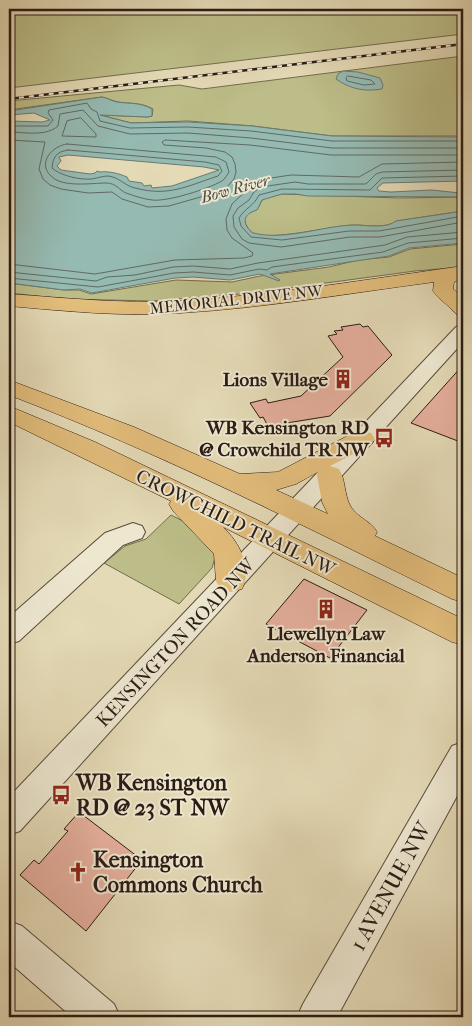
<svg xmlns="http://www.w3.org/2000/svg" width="472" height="1026" font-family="'IM FELL French Canon',serif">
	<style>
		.green { fill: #bcbd88; stroke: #736c4e }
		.water { fill: #95bab2; stroke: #6a7a73; fill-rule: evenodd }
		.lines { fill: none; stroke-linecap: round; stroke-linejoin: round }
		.shore { stroke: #606a64; stroke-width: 1 }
		.building { fill: #e5ae9c; stroke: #2a1b15 }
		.minor-casing { stroke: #584b3d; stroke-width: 2 }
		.major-casing { stroke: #2a1b15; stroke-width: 1 }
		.highway-casing { stroke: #2a1b15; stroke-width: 1 }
		.minor { fill: #ede7d0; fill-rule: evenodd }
		.major { fill: #e2bd7b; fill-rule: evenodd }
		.highway { fill: #e2bd7b; fill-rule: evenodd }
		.rail-casing { stroke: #2a1b15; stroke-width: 2.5 }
		.rail { stroke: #ede7d0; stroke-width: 2; stroke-dasharray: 5; stroke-linecap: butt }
		.labels { text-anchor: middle; stroke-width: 4; stroke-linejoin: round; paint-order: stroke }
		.far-water-label { font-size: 16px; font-style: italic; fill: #4a4b44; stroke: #ede7d0 }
		.far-street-label { font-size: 16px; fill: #2a1b15; stroke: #ede7d0 }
		.poi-label { font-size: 19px; font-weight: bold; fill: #2a1b15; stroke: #ede7d0; text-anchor: end }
		.street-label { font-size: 19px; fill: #2a1b15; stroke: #ede7d0 }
		.near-poi-label { font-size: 22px; font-weight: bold; fill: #2a1b15; stroke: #ede7d0; text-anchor: start }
		.near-street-label { font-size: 22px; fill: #2a1b15; stroke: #ede7d0 }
	</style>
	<rect width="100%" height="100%" fill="#e4dab6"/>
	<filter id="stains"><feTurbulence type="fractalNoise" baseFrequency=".004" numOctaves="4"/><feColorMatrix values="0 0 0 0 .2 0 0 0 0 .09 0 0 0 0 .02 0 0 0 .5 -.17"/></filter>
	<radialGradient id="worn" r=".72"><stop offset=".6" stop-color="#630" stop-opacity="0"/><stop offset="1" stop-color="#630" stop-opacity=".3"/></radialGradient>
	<g class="green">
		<polygon points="9,9 463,9 463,34 9,88"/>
		<path d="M463,56V136H332L253,126L188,121L131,123L101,115L148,117L152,116L153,109C141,102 130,104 118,102C113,101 107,98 102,97L9,110V101L179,85L202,89Z"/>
		<path d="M282,194L399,198L463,197V211L397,221C386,229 367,225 355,225C334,225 266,243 251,232C249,230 246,225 245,222C242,213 251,213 256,210C260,207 260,201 265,198Z"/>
		<polygon points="463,244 463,267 415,271 252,293 152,301 66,299 9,293 9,283 64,290 79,290 91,294 176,280 232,282 260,276 329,267 358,260 389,257 410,249"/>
		<polygon points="171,515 203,531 216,554 212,568 179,604 104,563 125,546 146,539"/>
	</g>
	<g class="water">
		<path d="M343,71L358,72L380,78L383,85L382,89C365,92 350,89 336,79L338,74Z"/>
		<path d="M102,97C107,98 112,101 117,102C130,104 140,102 152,109V116L147,117L100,115L131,123L188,122L252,126L332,136L463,137V181L383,183L377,188L379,191L391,192L432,190L460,193V197L308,196L296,194H282L262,200L257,210C243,214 241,224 253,233C286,241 321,226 354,225C367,225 386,229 396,221L463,211V243L409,248L389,256L270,274L280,280L279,281L260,274L230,280L193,277L175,278L92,293L80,289L64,290L9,283V121L42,122L50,120L34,113L9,115V111ZM68,155L204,167L219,170L172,186L152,188L151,185L144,186L142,183L129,181L127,177C118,173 108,171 100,172L97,171L95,173L90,174L61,170L57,166L61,161L59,157Z"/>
	</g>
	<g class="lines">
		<g class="shore">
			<polygon points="348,76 371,80 375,84 364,85 347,81 346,78"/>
			<polygon points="81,118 96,134 96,137 62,136 67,121"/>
			<polyline points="9,126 48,126 53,120 48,113 49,110 87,103 91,109 97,112 100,121 130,128 188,127 251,131 332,141 463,141"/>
			<path d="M9,132C25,132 45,137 58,126L60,114L83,110L98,126L130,134L188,133L251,138L332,148H463"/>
			<polyline points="9,140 45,142 39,169 43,179 50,185 61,189 88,193 112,192 122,199 148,207 169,206 211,194 226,188 234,179 236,172 235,164 232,157 225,152 206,148 164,145 162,142 165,140 250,145 331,155 463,155"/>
			<path d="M67,144L216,157L226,162L229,172C227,175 225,179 222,181C208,189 167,202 152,200C144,199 134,196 126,193C119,190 116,183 106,183C92,183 62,188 51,176C37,163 52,146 67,144Z"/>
			<path d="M68,150L205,162L219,165L222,171L218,176C187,186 169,197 135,188C125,186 119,177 108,176C103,176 97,178 92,179C80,180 61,176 52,168C53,157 56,152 68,150Z"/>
			<polyline points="463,170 382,172 376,174 366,184 308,184 295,182 261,187 254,192 249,200 238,208 233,216 234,227 242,239 249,243 281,247 350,237 380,237 463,222"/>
			<path d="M463,176L382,178L370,190L282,189L259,195C254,206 245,208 239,218L241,226L251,237L282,240L349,231H379L463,216"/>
			<polyline points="9,264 95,274 175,260 244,258 252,256 253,253 232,238 227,230 226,219 232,204 258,180 291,175 359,177 382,164 463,162"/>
			<polyline points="9,272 96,281 107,277 135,275 173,267 193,266 230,269 258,263 385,245 407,237 463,232"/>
			<polyline points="9,278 98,287 174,273 193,272 230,275 259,269 267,270 272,267 383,252 408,243 463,238"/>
		</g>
	</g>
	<g class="building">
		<polygon points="360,324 363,327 368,326 392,355 330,416 268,426 263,417 260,418 250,403 266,399 268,403 301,396 343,357 328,336 337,334 334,331 343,330 341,327"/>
		<polygon points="463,365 463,443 411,423"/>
		<polygon points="304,579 367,610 330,658 266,624"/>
		<polygon points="79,812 142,860 86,931 20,875 34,860 39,864 68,831 64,829"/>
	</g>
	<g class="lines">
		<defs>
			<g id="minor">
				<polygon points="463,325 463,342 20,831 9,835 9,797 456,327"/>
				<polygon points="133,523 142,526 145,532 142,538 123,545 19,641 9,644 9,617 105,533"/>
				<polygon points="463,742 463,785 337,1017 297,1017 303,1004 452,746"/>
				<polygon points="9,921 22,926 114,1004 120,1017 72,1017 9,962"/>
			</g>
			<path id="major" d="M463,266V278L454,282L453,289L463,297V316L456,314C449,305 439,300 433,291L434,282C350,293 265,308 180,313C123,317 65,311 9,306V294C66,298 123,304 180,301C275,295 369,279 463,266Z"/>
			<g id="highway">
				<path d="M9,380L134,427L240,474L278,472L353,433L362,431L371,433L375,439L371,445L330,466L339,469C346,480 344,496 351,507C358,518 371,521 377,532L375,536L463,578V602L452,599C306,527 161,453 9,395ZM318,472L317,475L322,502L328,514L276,490L296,484Z"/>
				<path d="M9,406L95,442L463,619V645L452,642L223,527C239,542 253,568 242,589L231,592L220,589L216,581L214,554L173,511L169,504L171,501L9,422Z"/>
			</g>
		</defs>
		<use href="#minor" class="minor-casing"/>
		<use href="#major" class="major-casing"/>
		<use href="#highway" class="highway-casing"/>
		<use href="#minor" class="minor"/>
		<use href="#major" class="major"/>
		<use href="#highway" class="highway"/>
		<defs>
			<polyline id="rail" points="9,99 463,44"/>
		</defs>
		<use href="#rail" class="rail-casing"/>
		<use href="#rail" class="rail"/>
	</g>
	<defs>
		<symbol id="building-bare" viewBox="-9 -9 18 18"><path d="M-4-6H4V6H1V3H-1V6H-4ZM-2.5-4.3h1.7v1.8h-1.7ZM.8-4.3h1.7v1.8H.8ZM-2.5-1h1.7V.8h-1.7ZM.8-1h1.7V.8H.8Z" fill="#8f2418" stroke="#ede7d0" stroke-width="2.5" paint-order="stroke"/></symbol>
		<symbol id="bus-bare" viewBox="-9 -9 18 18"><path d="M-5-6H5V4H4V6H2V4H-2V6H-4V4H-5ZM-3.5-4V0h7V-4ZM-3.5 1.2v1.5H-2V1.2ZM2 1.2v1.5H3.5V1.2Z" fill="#8f2418" stroke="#ede7d0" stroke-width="2.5" paint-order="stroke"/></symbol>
		<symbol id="church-bare" viewBox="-9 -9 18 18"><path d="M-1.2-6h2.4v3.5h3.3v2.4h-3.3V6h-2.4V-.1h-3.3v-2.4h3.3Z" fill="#8f2418" stroke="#ede7d0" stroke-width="2.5" paint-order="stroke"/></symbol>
	</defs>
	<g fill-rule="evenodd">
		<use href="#building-bare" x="329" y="365" width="28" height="28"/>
		<use href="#bus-bare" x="370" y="424" width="28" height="28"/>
		<use href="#building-bare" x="312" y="595" width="28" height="28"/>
		<use href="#bus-bare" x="47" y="781" width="28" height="28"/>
		<use href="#church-bare" x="64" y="858" width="28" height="28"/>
	</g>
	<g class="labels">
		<g class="far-water-label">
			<text transform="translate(235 188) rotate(-15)" y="6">Bow River</text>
		</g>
		<g class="far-street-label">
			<text transform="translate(236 299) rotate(-6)" y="6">MEMORIAL DRIVE NW</text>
		</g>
		<g class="poi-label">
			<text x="328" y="386">Lions Village</text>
			<text x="369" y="434">WB Kensington RD<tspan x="369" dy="22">@ Crowchild TR NW</tspan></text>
			<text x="326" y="640" text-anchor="middle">Llewellyn Law<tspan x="326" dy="22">Anderson Financial</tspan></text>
		</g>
		<g class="street-label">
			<text transform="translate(236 522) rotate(26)" y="7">CROWCHILD TRAIL NW</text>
			<text transform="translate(175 642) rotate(-47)" y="7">KENSINGTON ROAD NW</text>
		</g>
		<g class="near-poi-label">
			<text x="76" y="790">WB Kensington<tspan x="76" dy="25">RD @ 23 ST NW</tspan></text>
			<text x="93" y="867">Kensington<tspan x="93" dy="25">Commons Church</tspan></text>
		</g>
		<g class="near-street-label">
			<text transform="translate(390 886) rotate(-61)" y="8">1 AVENUE NW</text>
		</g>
	</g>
	<rect width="472" height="1026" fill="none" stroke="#e4dab6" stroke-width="30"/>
	<rect x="10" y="10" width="452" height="1006" fill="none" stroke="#2a1b15" stroke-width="2.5"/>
	<rect x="15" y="15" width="442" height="996" fill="none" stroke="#2a1b15"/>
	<rect width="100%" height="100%" filter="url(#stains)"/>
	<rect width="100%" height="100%" fill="url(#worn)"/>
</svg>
